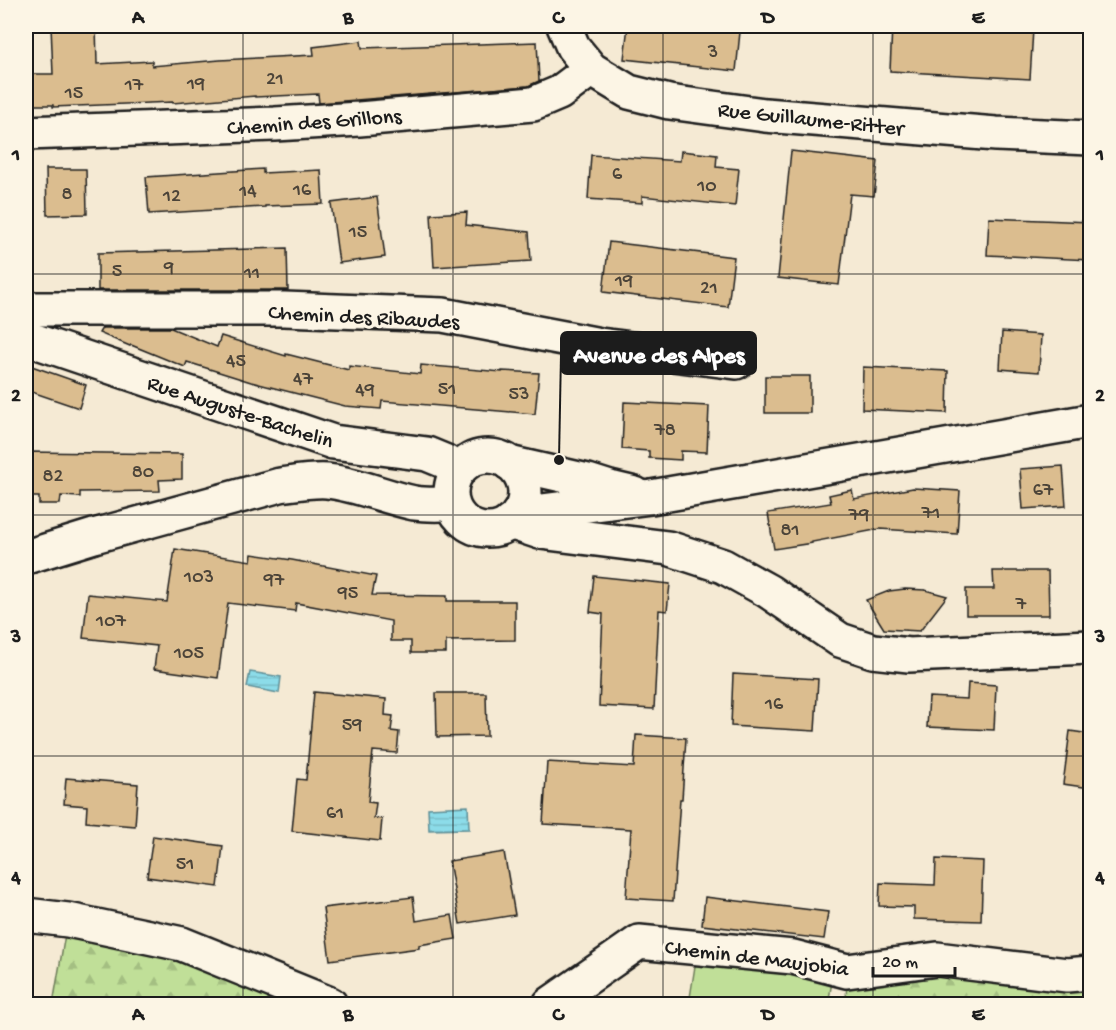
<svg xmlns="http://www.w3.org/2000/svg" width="1116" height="1030" font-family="'Gochi Hand',sans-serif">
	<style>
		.grass { fill: #c0df98; stroke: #6e7e5a; stroke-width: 1.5 }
		.forest { fill: url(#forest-firs); stroke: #6e7e5a; stroke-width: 1.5 }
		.water { fill: url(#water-rules); stroke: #5f8f97; stroke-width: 1.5 }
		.building { fill: #dbbd8f; stroke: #1c1c1c; stroke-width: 1.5 }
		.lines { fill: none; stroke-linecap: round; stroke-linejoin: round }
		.minor-casing { stroke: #1c1c1c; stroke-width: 38 }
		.major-casing { stroke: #1c1c1c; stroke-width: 38 }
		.minor { stroke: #fcf5e5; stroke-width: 33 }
		.major { stroke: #fcf5e5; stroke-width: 33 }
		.grid { fill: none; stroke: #1c1c1c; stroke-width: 1.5; stroke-opacity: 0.55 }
		.labels { text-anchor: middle; stroke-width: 6; stroke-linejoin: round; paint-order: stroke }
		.number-label { font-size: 20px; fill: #4c4439 }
		.street-label { font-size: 22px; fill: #1c1c1c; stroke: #fcf5e5 }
		.leader { fill: none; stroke: #1c1c1c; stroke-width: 2 }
		.callout-dot { fill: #1c1c1c; stroke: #fcf5e5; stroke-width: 2 }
		.callout { fill: #1c1c1c; stroke: #1c1c1c; stroke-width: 2 }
		.callout-label { font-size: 24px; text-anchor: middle; font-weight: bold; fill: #fff }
		.neatline { fill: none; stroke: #1c1c1c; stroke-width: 2 }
		.grid-label { font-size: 20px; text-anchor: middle; font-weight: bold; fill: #1c1c1c }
	</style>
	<defs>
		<pattern id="forest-firs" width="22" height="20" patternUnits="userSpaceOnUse" patternTransform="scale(1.5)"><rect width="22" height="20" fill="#c0df98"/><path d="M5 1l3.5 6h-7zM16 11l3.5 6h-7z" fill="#a4bf82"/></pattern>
		<pattern id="water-rules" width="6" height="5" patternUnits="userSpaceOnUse" patternTransform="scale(1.5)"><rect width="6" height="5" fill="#8cdce9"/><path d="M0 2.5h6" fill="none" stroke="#78bcc7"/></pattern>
	</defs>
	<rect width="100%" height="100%" fill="#f5ead4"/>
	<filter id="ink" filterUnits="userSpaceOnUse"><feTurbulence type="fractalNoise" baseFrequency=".0167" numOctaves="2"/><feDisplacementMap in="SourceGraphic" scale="12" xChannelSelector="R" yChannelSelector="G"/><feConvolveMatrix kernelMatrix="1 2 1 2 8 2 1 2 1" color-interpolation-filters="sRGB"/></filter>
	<g filter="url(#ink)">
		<polygon class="grass" points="696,960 832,982 828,1004 689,1004"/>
		<g class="forest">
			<polygon points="67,923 320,1004 53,1004"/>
			<polygon points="847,975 1090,976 1090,1004 846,1004"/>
		</g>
		<g class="water">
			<polygon points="250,672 281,677 279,693 247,687"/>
			<polygon points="468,806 469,829 429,830 428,808"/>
		</g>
		<g class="building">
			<polygon points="51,26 96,26 97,64 152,61 152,66 220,60 314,55 313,47 361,41 362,48 537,42 539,81 528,86 319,103 318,94 255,97 255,96 173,103 173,102 53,107 53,105 26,105 26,74 53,74"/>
			<polygon points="628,26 649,26 688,30 689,26 740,32 736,71 624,59"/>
			<polygon points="892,26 974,26 1033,29 1030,79 890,71"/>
			<polygon points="681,151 717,155 716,167 739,169 735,206 642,196 642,203 588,199 591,155 680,161"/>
			<polygon points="791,151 878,161 874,196 850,194 839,285 778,278"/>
			<polygon points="46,169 86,169 87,214 47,215"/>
			<polygon points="263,169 263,173 321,170 323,204 265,206 265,207 149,214 146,177"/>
			<polygon points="377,197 385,257 339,263 331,203"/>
			<polygon points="467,212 466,225 529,232 531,261 434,267 431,214"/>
			<polygon points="989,218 1090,222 1090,260 987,255"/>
			<polygon points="609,242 734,257 728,307 603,292"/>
			<polygon points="287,248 288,290 98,290 98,253"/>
			<polygon points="102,328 171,328 217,347 221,336 286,356 286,354 349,370 349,366 420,374 421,365 502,372 502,371 539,373 535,414 382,401 381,409 345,406 251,382 187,362 185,367 131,345 130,346 99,333"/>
			<polygon points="1002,332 1041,335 1039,372 1000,369"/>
			<polygon points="26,364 86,385 79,408 26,390"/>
			<polygon points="863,367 948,371 947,413 862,409"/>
			<rect x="765" y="376" width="45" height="37"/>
			<polygon points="624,402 709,406 707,452 681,451 681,460 649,458 649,451 622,449"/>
			<polygon points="26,452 182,454 182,479 159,480 160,491 80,492 80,497 61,496 60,504 39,504 39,497 26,497"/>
			<polygon points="1063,466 1066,506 1023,509 1020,469"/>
			<polygon points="913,488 960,491 957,534 880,529 812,542 812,543 774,549 768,513 831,503 829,495 852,490 854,499"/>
			<polygon points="175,549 251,561 252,554 292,560 376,576 372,595 447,596 447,601 515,601 515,640 446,641 446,653 411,653 411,641 391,641 391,621 296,603 295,611 228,603 218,678 154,669 157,646 83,638 88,594 167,602"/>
			<polygon points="993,571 1048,571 1049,615 966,615 966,589 994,589"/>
			<polygon points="594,576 670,584 667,611 659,610 654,709 599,706 603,614 590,612"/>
			<polygon points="905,589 925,590 947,596 920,631 884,629 866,600 889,591"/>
			<polygon points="733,674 818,679 815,731 731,726"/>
			<polygon points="968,683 996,685 994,730 927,727 929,697 967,699"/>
			<polygon points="314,692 386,699 385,715 393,716 391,731 399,732 397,753 373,751 368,802 376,803 374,818 382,819 380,841 292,831 297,779 306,780"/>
			<polygon points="436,693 486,693 487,736 437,737"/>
			<polygon points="1070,731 1090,734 1090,788 1063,784"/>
			<polygon points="636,735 686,738 682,799 680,799 673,901 626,898 631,829 543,824 547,762 634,767"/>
			<polygon points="66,778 138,784 135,826 86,822 87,806 64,804"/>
			<polygon points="153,836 223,846 218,887 147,877"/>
			<polygon points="504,852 515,915 460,924 449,861"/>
			<polygon points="936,859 983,861 981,921 914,919 914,907 879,906 880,883 935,885"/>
			<polygon points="413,897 416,921 452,915 456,939 419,945 419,948 330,960 323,908"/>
			<polygon points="705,897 828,912 824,939 702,925"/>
		</g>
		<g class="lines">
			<defs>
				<g id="minor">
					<polyline points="564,26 573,47 591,69 629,92 669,102 765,115 996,134 1090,138"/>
					<polyline points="26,133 275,124 359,119 533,104 559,93 591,69"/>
					<polyline points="26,309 284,309 443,315 600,345 736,362"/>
					<polyline points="26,338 333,442 427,454 444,461 459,470"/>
					<polyline points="510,522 540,532 668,548 723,566 768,591 840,640 873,651 909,655 1090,647"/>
					<polyline points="26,915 68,920 182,944 330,1004"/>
					<polyline points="550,1004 639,942 793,957 847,971 937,959 1067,975 1090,973"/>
				</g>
				<g id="major">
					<circle cx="488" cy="493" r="37"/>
					<polyline points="509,463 588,481 610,488 635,494"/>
					<polyline points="518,514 651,497 1090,421"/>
					<path d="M26,557L94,536L280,485C295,483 312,480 327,481C357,484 385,497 414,503C427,505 439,504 452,504"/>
				</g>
			</defs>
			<use href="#minor" class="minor-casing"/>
			<use href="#major" class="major-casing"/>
			<use href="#minor" class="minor"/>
			<use href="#major" class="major"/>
		</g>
	</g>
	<path class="grid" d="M243,26V1004M453,26V1004M663,26V1004M873,26V1004M26,274H1090M26,515H1090M26,756H1090"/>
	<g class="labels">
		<g class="number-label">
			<text x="713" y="57">3</text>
			<text x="275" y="84">21</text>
			<text x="196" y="89">19</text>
			<text x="134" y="90">17</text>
			<text x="74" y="98">15</text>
			<text x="617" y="179">6</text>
			<text x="707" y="191">10</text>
			<text x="302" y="195">16</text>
			<text x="248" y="196">14</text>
			<text x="67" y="199">8</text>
			<text x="172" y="201">12</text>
			<text x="358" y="237">15</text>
			<text x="169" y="273">9</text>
			<text x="117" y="276">5</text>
			<text x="252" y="278">11</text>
			<text x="624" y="286">19</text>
			<text x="709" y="293">21</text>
			<text x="236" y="366">45</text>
			<text x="303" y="384">47</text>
			<text x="447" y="394">51</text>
			<text x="365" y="395">49</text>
			<text x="519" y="399">53</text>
			<text x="665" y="435">78</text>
			<text x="143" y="477">80</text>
			<text x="53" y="481">82</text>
			<text x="1043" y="495">67</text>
			<text x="931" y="518">71</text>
			<text x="859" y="520">79</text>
			<text x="790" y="535">81</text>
			<text x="199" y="582">103</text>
			<text x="274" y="585">97</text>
			<text x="348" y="598">95</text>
			<text x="1021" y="609">7</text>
			<text x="111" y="626">107</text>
			<text x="189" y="658">105</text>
			<text x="774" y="709">16</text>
			<text x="352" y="730">59</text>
			<text x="335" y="818">61</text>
			<text x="185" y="869">51</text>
		</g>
		<g class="street-label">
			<text transform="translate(811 117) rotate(6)" y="8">Rue Guillaume-Ritter</text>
			<text transform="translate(314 120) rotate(-4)" y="8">Chemin des Grillons</text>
			<text transform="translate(364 315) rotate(3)" y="8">Chemin des Ribaudes</text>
			<text transform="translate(241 410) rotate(18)" y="8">Rue Auguste-Bachelin</text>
			<text transform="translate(757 956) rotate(7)" y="8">Chemin de Maujobia</text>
		</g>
	</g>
	<path class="leader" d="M559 460L561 353"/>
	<circle class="callout-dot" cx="559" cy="460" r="6"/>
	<rect class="callout" x="561" y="332" width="195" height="42" rx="6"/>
	<g class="callout-label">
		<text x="659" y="362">Avenue des Alpes</text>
	</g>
	<rect width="1116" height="1030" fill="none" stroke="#fcf5e5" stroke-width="66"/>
	<path d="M873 967v9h82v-9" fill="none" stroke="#1c1c1c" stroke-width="3"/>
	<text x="882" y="967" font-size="18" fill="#1c1c1c" stroke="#fcf5e5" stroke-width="4.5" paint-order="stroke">20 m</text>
	<rect x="33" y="33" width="1050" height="964" class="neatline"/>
	<g class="grid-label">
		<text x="138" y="23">A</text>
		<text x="348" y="23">B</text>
		<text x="558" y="23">C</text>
		<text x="768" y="23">D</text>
		<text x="978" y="23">E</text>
		<text x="16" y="160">1</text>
		<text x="1100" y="160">1</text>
		<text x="16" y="401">2</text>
		<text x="1100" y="401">2</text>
		<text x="16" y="642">3</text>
		<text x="1100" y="642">3</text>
		<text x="16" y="883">4</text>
		<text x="1100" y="883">4</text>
		<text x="138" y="1020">A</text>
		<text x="348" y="1020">B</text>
		<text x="558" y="1020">C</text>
		<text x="768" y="1020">D</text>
		<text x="978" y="1020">E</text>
	</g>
</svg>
